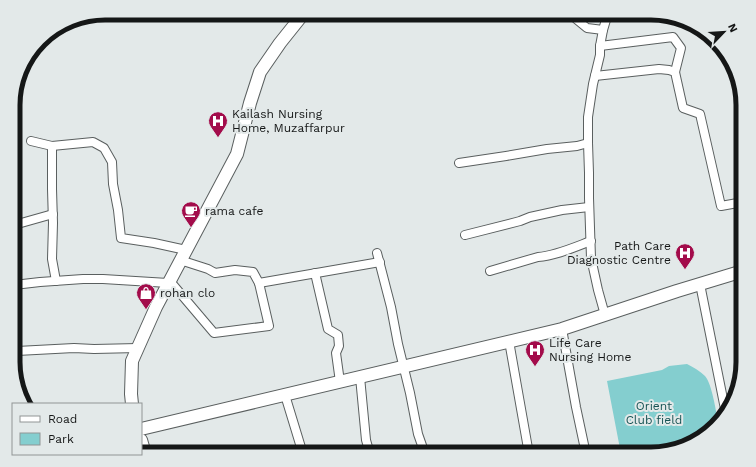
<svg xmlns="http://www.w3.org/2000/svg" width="756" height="467" font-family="'Work Sans',sans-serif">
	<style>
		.green { fill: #84cecf }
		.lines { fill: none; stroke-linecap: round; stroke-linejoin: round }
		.street-casing { stroke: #5a5f5f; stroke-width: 10 }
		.secondary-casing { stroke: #5a5f5f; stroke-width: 14 }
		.street { stroke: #fff; stroke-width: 8 }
		.secondary { stroke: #fff; stroke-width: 12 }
		.labels { text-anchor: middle; stroke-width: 4; stroke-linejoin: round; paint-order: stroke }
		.poi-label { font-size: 12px; fill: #151717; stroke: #e3e9e9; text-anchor: start }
		.park-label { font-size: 12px; fill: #175354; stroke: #e3e9e9 }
		.rim { fill: none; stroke: #151717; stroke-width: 5 }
	</style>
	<rect width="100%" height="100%" fill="#e3e9e9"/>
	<path class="green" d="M687,364C693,367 700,371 705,376C712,384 716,411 718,422L697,442L656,454H621L607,381L662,370L669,366Z"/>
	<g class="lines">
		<defs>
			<g id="street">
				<polyline points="574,13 576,19 587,28 603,30"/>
				<polyline points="600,46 673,37 681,48 675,72"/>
				<polyline points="595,76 659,69 669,70 675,72 683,108 700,114 721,206 743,202"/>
				<polyline points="31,141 52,146 93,142 104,148 112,162 113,184 118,210 121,238 154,243 186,250"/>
				<polyline points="52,146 52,189 53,223 52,259 56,281"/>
				<polyline points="459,163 506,156 547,149 577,146 588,143"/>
				<polyline points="14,225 53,214"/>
				<polyline points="465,235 520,221 530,217 562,210 589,207"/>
				<polyline points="377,253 391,307 398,344 410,393 418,434 425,454"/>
				<polyline points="180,260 208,269 215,273 235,270 253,272 259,283 380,262"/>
				<path d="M490,271L538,257C555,256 575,247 591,241"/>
				<polyline points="315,273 328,329 338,335 339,346 336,353 340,382"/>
				<polyline points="169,280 214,333 269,326 259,283"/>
				<polyline points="700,284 726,414"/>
				<polyline points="14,285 40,282 83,279 103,279 168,283"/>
				<polyline points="605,315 598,290 591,258 589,198 589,173 588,143 588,117 593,84 600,55 600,46 603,30 608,13"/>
				<polyline points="562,329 576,407 586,454"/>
				<polyline points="509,341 529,454"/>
				<polyline points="17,351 74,348 94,349 138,348"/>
				<polyline points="360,377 366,440 370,454"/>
				<polyline points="285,395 303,454"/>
			</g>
			<g id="secondary">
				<polyline points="132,404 131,394 132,361 156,307 237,154 250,103 260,72 280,43 304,13"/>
				<polyline points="141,429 562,329 677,291 743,271"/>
				<polyline points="141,440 145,454"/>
			</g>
		</defs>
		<use href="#street" class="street-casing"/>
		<use href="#secondary" class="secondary-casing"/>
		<use href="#street" class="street"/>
		<use href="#secondary" class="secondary"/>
	</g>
	<defs>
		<symbol id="hospital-pin" viewBox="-11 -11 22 30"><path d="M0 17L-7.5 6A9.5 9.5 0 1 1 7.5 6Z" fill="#a30c4b" stroke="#e3e9e9"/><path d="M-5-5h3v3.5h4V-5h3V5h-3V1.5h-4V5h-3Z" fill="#fff"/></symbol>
		<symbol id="cafe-pin" viewBox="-11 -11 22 30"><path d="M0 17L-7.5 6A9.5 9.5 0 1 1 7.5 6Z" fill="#a30c4b" stroke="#e3e9e9"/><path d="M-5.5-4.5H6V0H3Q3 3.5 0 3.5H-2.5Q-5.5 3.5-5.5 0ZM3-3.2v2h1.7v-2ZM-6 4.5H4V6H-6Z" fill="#fff"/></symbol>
		<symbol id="shop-pin" viewBox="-11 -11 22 30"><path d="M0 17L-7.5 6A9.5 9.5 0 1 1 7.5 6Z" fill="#a30c4b" stroke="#e3e9e9"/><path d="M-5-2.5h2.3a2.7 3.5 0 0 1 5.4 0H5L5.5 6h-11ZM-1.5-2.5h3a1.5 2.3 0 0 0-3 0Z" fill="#fff"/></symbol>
	</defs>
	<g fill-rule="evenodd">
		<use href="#hospital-pin" x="207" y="110" width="22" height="30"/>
		<use href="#cafe-pin" x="180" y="200" width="22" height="30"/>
		<use href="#hospital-pin" x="674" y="242" width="22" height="30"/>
		<use href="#shop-pin" x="135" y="282" width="22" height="30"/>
		<use href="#hospital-pin" x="524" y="339" width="22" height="30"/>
	</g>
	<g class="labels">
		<g class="poi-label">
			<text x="232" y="118">Kailash Nursing<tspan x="232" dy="14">Home, Muzaffarpur</tspan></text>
			<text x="205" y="215">rama cafe</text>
			<text x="671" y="250" text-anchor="end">Path Care<tspan x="671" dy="14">Diagnostic Centre</tspan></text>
			<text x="160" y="297">rohan clo</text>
			<text x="549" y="347">Life Care<tspan x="549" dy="14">Nursing Home</tspan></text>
		</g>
		<g class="park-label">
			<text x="654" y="410">Orient<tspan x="654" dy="14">Club field</tspan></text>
		</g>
	</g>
	<path d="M0 0H756V467H0ZM105 20H651A85 85 0 0 1 736 105V362A85 85 0 0 1 651 447H105A85 85 0 0 1 20 362V105A85 85 0 0 1 105 20Z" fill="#e3e9e9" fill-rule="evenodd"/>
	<path class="rim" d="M105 20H651A85 85 0 0 1 736 105V362A85 85 0 0 1 651 447H105A85 85 0 0 1 20 362V105A85 85 0 0 1 105 20Z"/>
	<rect x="12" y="403" width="130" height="52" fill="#e3e9e9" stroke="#919595"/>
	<rect x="20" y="416" width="20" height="6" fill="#ffffff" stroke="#919595"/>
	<text x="48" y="423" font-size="12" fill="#151717">Road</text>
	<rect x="20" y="433" width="20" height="12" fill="#84cecf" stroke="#919595"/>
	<text x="48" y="443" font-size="12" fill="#151717">Park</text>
	<g transform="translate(724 32) rotate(65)" stroke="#e3e9e9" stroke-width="3" paint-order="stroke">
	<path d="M0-3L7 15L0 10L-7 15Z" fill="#151717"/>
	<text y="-6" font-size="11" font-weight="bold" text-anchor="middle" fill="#151717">N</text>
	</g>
</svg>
